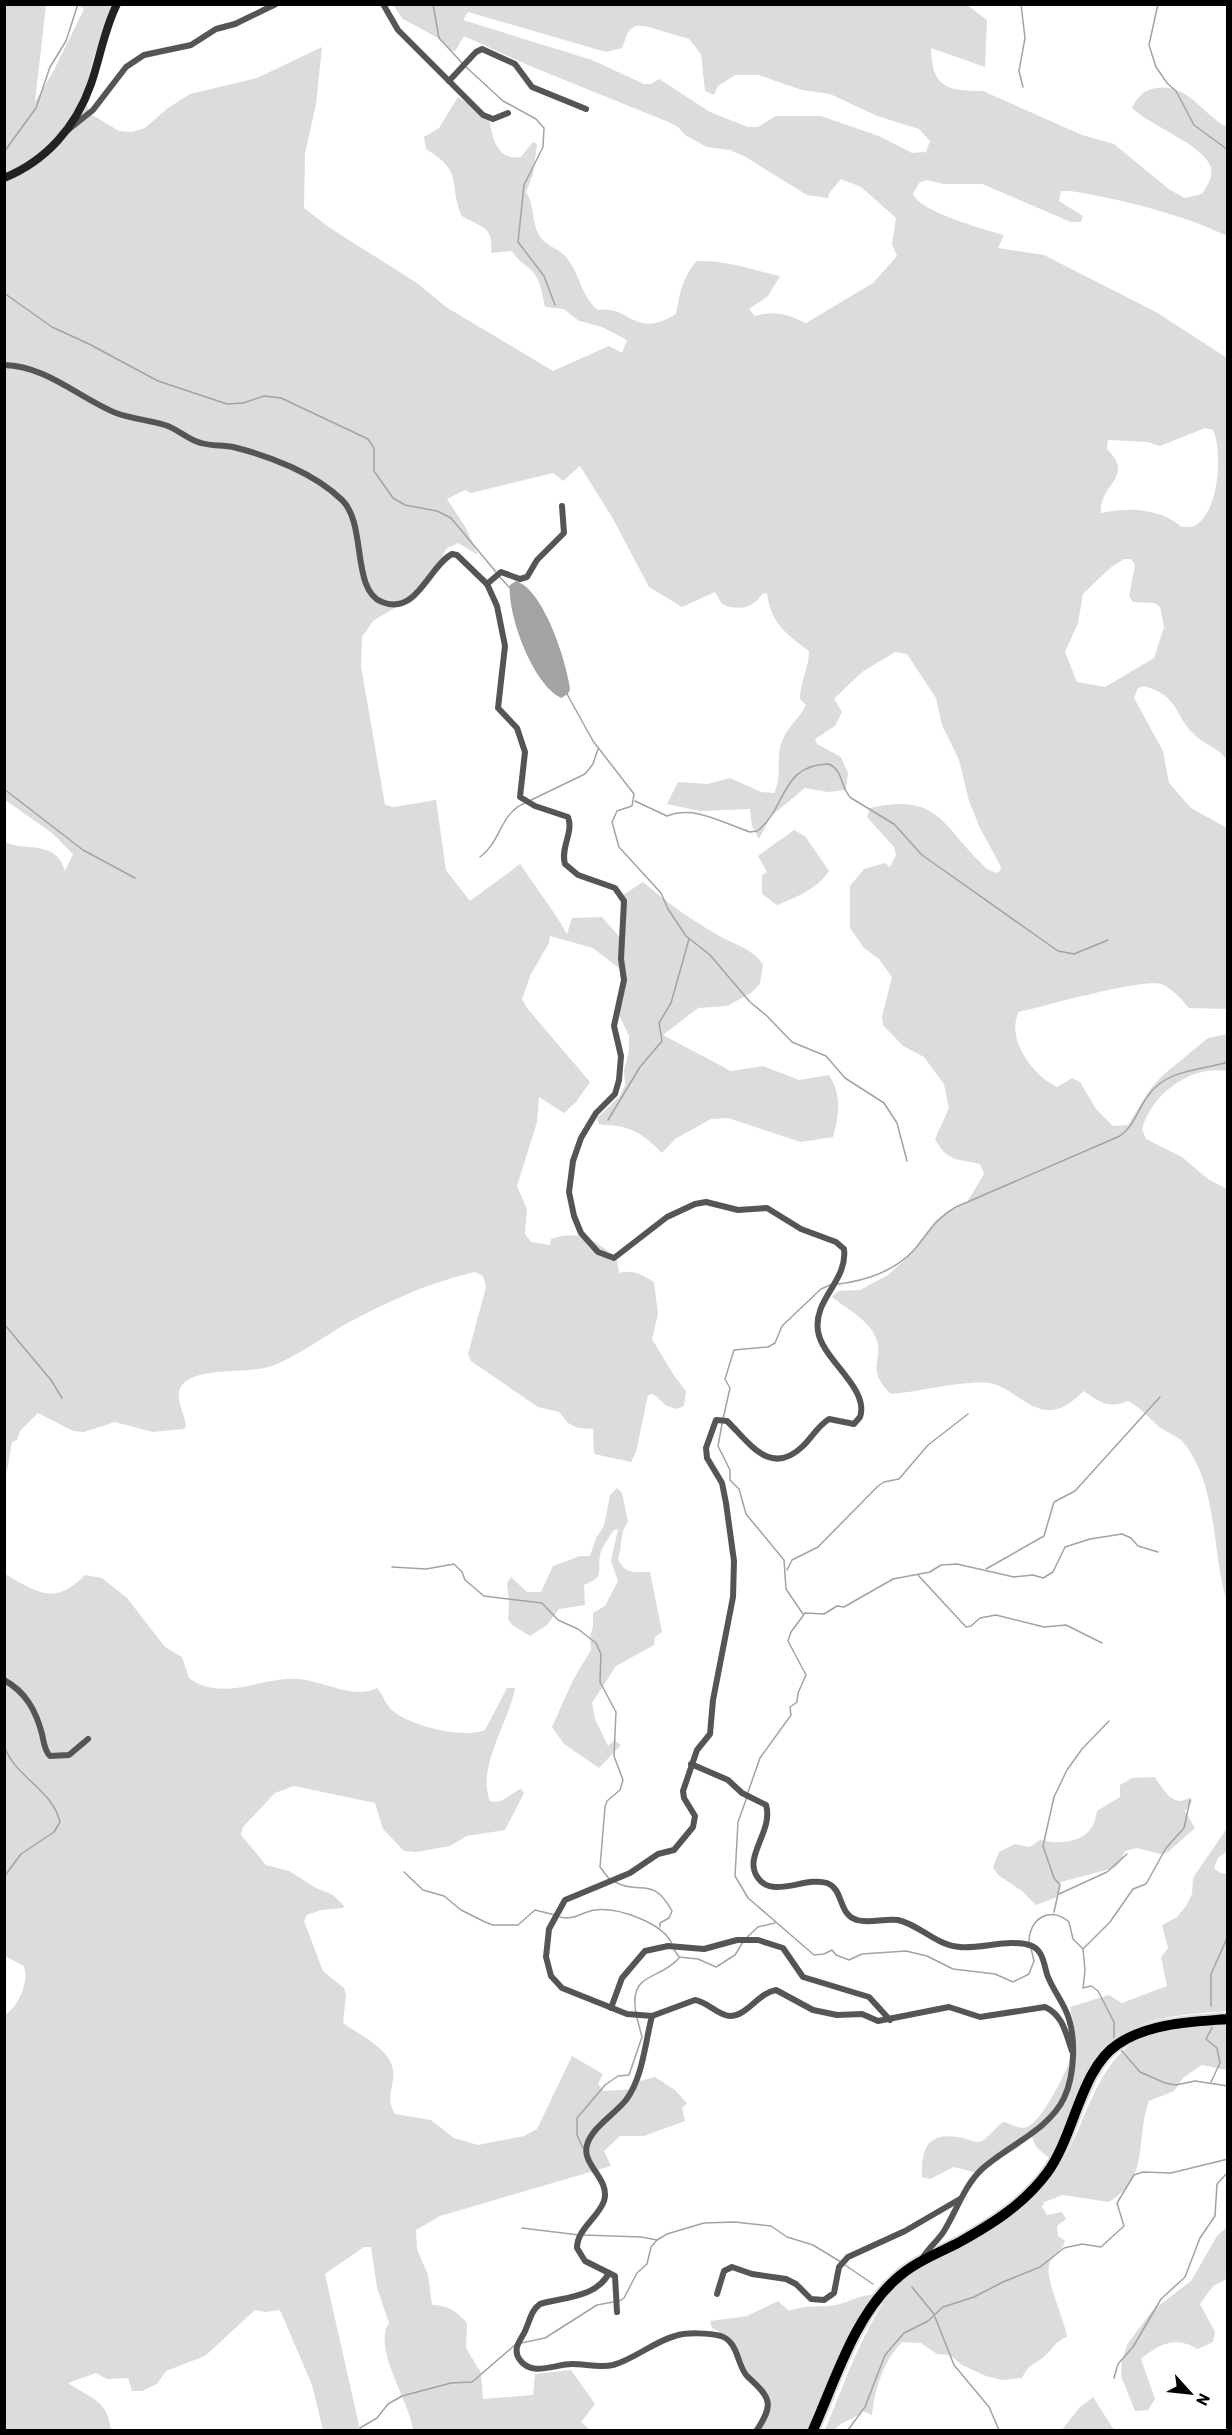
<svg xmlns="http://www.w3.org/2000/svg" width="1232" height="2435" font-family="Barlow,sans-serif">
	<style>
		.green { fill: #dcdcdc; fill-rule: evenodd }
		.water { fill: #a3a3a3 }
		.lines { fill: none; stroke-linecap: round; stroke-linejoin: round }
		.stream { stroke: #a3a3a3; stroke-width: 1.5 }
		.highway-casing { stroke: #dbdbdb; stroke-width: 14 }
		.street { stroke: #555; stroke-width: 6 }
		.secondary { stroke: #222; stroke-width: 8 }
		.highway { stroke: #000; stroke-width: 10 }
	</style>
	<rect width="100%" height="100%" fill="#fff"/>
	<g class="green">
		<path d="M5,5H46L35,102L54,70L84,9L77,5H115C103,29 79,87 89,113L119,131L131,132L145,128L168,108L190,94L257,78L322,47L316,104L305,154L304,208L330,228L417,283L446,307L553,371L609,346L622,353L627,340L602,327L579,321L564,309L545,307C542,295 541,281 533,272C525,264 518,261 512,251L491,253C494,226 482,228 462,216C448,185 465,172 426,149L424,137L439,128L458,97L489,117C492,136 496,161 521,157L533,142L537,144L533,174L526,192C535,205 531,221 539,235C545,246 556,247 564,255C580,271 580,296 598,310C631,305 634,340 676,314C680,294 682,277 697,261C727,260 752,270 780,276L768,296L749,309L755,316C776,310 787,314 806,323L873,283L897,256L892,244L896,218L861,187L841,179L830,192L828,198L807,195L744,156L730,150L707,147L685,135L678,127L666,121L530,66L464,36L455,51H452L438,38L403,19L393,5H967L987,20L985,67L931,48C932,87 946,91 983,91L1082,135L1114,144L1170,190L1185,198L1202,194C1207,186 1213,178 1211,168C1206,146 1149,125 1132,108C1136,99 1143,91 1152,89C1187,80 1201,114 1227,127V236C1182,214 1120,199 1070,191H1061L1059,201L1083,216L1081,222H1071L982,184H944L927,180L919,183L913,194C920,212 986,230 1004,235L998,248L1044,255L1156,312L1227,358V760C1220,749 1207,746 1197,737C1173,717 1182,697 1144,686L1138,688L1134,698L1163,751L1169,783L1191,808L1227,828V1009L1189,1008C1181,999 1172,988 1161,984C1143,978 1044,1006 1019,1012C1005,1038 1033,1076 1057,1087L1072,1078L1080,1082L1096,1109L1113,1126L1128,1125L1151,1088L1163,1075L1208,1038L1227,1034V1071C1191,1065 1152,1093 1142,1129L1146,1139L1182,1157L1208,1179L1227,1189V1602C1211,1550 1219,1487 1183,1442C1176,1434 1163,1432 1156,1424C1144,1413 1143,1410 1128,1401C1111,1409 1098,1402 1084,1391C1075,1399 1065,1409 1052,1410C1029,1412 1011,1386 989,1383C963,1380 919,1392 891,1394C864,1369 885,1360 876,1338C869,1320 847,1309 832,1297L838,1291L860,1290L888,1275L907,1258L936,1220L967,1202L984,1174L980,1164C958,1159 947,1162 935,1139L949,1108L944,1084L924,1057L903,1046L883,1025L882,1016L892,977L879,959L864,948L850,928V886L864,869L885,863L890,867L896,855L894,847L867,817L870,808C941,792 942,828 987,869L996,873L1000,871L1001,867L980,828L969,801L959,760L942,725L936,698L907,654L895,652L862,672L834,699L842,712L835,726L815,739L817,744L841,757L848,773L846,790L828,792L805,788L771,816L759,839L752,826L750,809L700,811L667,804L678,782L708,784L730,778L761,792L774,793C783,775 775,759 782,741C787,727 800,718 806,705L800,699C800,682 809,668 809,651C787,635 770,622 767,593L762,594C753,609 736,611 722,604L715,592L682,607L649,587L612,517L580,466L563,481L553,473L471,493L465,490L447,499L466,528L478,555L458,543L447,548L431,575L404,602L373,621L362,637L361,666L385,805L394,807L436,800L446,870L470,901L520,864C536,888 553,909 567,934L572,918L602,917L624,942L623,895L643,882C666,902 690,919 716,934C732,944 752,948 763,964L760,984L751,993L727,1006L698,1008L663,1035L731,1071L763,1066L799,1080L829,1075C842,1094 839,1117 833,1137L801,1142L728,1118L711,1119L675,1139L662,1153C648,1139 638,1130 618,1126C611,1125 605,1126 599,1124L597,1118L619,1097L625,1085L624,1070L629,1051V1036L619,1015L625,973L593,948L550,936L549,943L531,974L522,999L527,1008L590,1082L576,1102L564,1113L539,1097L537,1122L517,1186L527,1209L525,1234L531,1242L550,1245L551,1239C578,1229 598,1240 617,1260L619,1273C632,1269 643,1275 654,1282L658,1314L652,1339L675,1377L686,1391L684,1406L677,1409L667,1406L653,1394L648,1395L636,1452L631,1462L594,1454L593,1429L578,1428L568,1423L559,1412L538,1407L471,1361L468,1354L486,1287L483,1276L475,1272C429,1282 385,1303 344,1325C322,1338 300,1354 277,1364C250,1376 205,1365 184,1383C172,1393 184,1412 186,1425L184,1429L153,1432L115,1422L84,1432L73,1431L38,1413L20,1431L17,1440L12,1442L7,1471H5L4,842C26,852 56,839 65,871L73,854L52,833L5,800ZM468,12L606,52L622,48L628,32L635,26H645L689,39L701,54L705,91L714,95L718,86L735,75H758L802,90L830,94L877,116L919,129L930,141L926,152L912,153L879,136L821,116H776L758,127H748L710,112L659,79L651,84H644L592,60L463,20ZM1205,428L1213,430C1223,452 1219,511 1196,525C1193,527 1187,527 1182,527C1159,508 1130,507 1101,513C1099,483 1136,478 1107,449L1108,440L1147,442L1160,446ZM1124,559H1131L1135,565L1129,596L1133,602L1155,603L1160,607L1164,627L1154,658L1105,687L1077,682L1065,652L1078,623L1083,594L1110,568Z"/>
		<path d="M794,830L805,836L829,871C817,889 797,897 777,905L762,894V875L767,872L758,856Z"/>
		<path d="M617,1488L622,1493L628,1522C619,1534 623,1545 618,1559C625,1575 635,1572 650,1572L662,1632L655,1637L654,1645L616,1666L592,1703L595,1719L608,1746L614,1740L621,1745L599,1768L564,1744L552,1727L573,1680L591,1650L590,1637L593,1626V1613L605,1606L618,1581L611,1561L618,1529L614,1530C609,1538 602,1546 600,1555C597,1574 605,1576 584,1585L585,1605L559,1609L547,1625L530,1636L512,1625L508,1619L509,1602L507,1583L511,1577L527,1592H541L553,1566L580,1556H590L596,1538L604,1526L610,1495Z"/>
		<path d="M5,1574C38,1593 55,1606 85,1575L102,1578L127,1598L165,1647L182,1657L189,1678C222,1703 263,1676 299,1679C323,1681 355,1700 377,1688C384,1695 385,1705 393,1711C411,1726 463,1739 485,1730L507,1688H515C510,1720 476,1767 490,1801C503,1805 510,1793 521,1789L524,1793L505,1830L467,1836L450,1846L416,1852L404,1851L383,1829L375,1803L294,1786L275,1793L243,1827L241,1835L266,1865L289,1871L316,1888L333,1895L344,1906L343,1908L321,1910L307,1915L304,1921L323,1971L344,1988L346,1995L343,2023C360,2036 398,2051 393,2079C391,2093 387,2100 395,2114L431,2120L454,2138L478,2145L524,2136L537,2129L572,2056L603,2074L598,2084L604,2091L635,2089L640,2081L655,2077L675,2090L687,2103L682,2108L685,2121L644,2136H620L604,2151L611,2166L440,2216L416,2230L417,2249L428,2275L432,2305C447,2305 457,2311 467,2323L466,2348L481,2373L483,2399L533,2395L535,2374L571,2370L595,2404L581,2422L588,2428L587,2430H413C409,2400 372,2348 389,2323L377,2288L371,2247H364L325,2274L360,2430H323L312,2385L280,2310L265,2312L255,2310L205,2356L166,2371L157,2384L142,2391H132L128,2378L107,2379L96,2373L68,2383C90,2399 107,2398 111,2430H5L4,2016C19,2006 29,1983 24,1966L5,1956Z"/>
		<path d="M1155,1777C1160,1785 1170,1802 1181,1801C1185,1800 1187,1798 1191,1798L1192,1802L1185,1811L1195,1828L1168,1852L1161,1854L1137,1848L1125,1851L1120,1862L1114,1868L1061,1882L1057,1897L1036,1905L1022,1891L998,1875L993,1867L999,1852L1015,1844L1030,1847L1040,1840C1057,1844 1084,1844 1093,1825C1095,1822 1096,1816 1097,1811L1120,1797V1785L1132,1778Z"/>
		<path d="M1227,1828V1851L1218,1858L1214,1868L1220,1873L1227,1874V2011C1187,2015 1146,2014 1113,2042L1049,2158L1036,2147L1031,2134L1019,2147L977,2173L954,2167L930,2179L922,2177C921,2146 929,2131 963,2138C969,2139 975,2144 982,2141C989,2137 996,2127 1003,2122C1011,2123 1020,2131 1029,2126C1045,2117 1072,2062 1075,2044C1077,2033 1072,2018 1070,2007L1109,1995L1122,2003L1167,1986L1161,1957L1168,1948L1162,1925L1177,1917L1186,1906L1192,1894L1193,1878Z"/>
		<path d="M1227,2023V2070L1202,2065L1183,2078L1174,2091L1149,2101C1135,2138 1151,2177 1109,2202L1063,2195L1044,2202L1042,2207L1047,2215L1062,2212L1066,2219L1057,2226L1058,2236L1065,2241C1062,2251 1052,2255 1049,2265C1045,2279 1064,2318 1067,2337C1056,2341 1054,2347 1046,2355C1034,2366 1031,2361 1022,2378L1002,2380L986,2376L962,2365L950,2355L937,2354L921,2343L902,2342C883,2362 875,2388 872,2415L863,2411C855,2420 842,2420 834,2430H825C844,2386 866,2316 901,2282C933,2252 976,2229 1013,2205C1023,2198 1035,2192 1043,2185C1060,2169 1072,2144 1081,2123C1119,2033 1134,2033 1227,2023Z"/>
		<path d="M1227,2227V2279L1213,2286L1200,2304L1215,2332L1213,2342L1198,2349C1176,2336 1160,2343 1141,2359L1155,2399L1148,2410L1135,2411L1121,2376L1122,2360L1128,2343L1152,2311L1191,2281L1217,2236Z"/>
		<path d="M873,2295L811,2430H754L767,2406L761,2387L748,2372L739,2353L722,2333L712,2328L710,2321L747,2316L778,2301L789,2311C809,2304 817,2308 836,2305C849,2302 859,2295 873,2295Z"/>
		<polygon points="1093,2397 1114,2430 1062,2430 1079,2408"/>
	</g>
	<path class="water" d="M516,581C544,590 566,661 570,689L568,694L561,698C533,685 507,615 510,585Z"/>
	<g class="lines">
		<g class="stream">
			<polyline points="433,4 439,38 463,64"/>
			<polyline points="1021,4 1025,38 1019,71 1023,87"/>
			<polyline points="1158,4 1149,45 1156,67 1167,83 1176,91 1194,125 1228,150"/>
			<polyline points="466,67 503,101 536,119 544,128 543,147 524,185 518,242 544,276 555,305"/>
			<polyline points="4,152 36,108 50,67 66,41 78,4"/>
			<polyline points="4,293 52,327 89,344 158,381 227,404 243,403 264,396 281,398 368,439 374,448 374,471 393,498 405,505 437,511 451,518 496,572"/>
			<polyline points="499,576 510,588"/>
			<polyline points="567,694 593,741 634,794 632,806 617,811 612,822 619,847 661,893 668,909 686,936 710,955 750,1002 767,1016 792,1042 826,1056 845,1078 884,1103 897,1123 907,1161"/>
			<polyline points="4,789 83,850 135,878"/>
			<polyline points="529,801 585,774 593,764 598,749"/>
			<path d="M635,801L667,816C696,805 722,823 750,832L757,831C787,809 780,764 829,764C844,771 840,788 851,798L894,824L922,855L1058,951L1074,954L1108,940"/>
			<path d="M480,857C501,842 500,813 525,803"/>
			<polyline points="608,1120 640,1067 662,1041 659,1023 671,1003 689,939"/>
			<path d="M838,1284C865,1281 895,1271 914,1250C930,1231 934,1220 956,1207L1120,1136C1134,1126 1137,1111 1147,1097C1166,1069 1198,1071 1228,1062"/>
			<polyline points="4,1324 51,1380 62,1398"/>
			<polyline points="723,1419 730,1388 725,1379 734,1350 768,1347 775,1343 782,1326 821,1289 830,1285"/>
			<polyline points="722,1424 718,1446 730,1470 730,1480 739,1489 746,1514 784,1560 786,1589 803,1614"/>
			<polyline points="392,1567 426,1569 454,1564 462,1572 465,1580 484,1596 542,1603 558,1620 578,1629 596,1643 601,1654 600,1682 616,1712 614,1756 623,1780 620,1790 607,1801 605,1807 600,1867 610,1880"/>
			<polyline points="986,1569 1044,1536 1054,1502 1075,1491 1160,1397"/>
			<polyline points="787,1570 792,1560 818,1547 878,1486 884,1482 899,1479 928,1445 968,1414"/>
			<polyline points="918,1575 966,1627 971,1626 980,1618 996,1615 1044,1627 1066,1625 1102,1643"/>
			<path d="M4,1746C15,1777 52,1789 60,1822L54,1832L21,1854L4,1877"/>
			<polyline points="748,1792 760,1758 791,1715 790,1707 797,1702 798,1693 806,1675 788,1641 791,1632 805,1613 824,1614 837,1606 844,1607 893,1579 930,1572 941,1565 957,1564 1014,1577 1033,1575 1043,1578 1053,1572 1065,1547 1090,1539 1122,1534 1131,1538 1138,1546 1158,1552"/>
			<polyline points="747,1797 738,1822 735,1876 748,1898 814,1955 824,1954 832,1950 836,1955 849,1960 862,1954 906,1951 927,1956 953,1969 995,1974 1013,1982 1029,1974 1034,1961 1031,1948"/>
			<polyline points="404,1872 423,1890 444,1896 461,1910 485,1922 493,1925 518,1925 535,1910 555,1915"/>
			<path d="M615,1882C641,1896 652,1875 672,1911L669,1918L660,1923V1927"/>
			<polyline points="1059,1894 1107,1872 1127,1854"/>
			<polyline points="1054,1912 1060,1885 1054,1878 1043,1846 1054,1797 1067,1770 1082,1749 1109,1721"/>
			<path d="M560,1917C574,1921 581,1912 595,1910C618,1907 663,1923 672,1944"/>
			<polyline points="746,1938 758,1927 775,1923"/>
			<path d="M1029,1944C1028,1919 1050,1905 1069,1922L1073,1939L1083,1949"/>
			<polyline points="673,1948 679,1957 698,1959 716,1967 735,1955 743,1942"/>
			<polyline points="1211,2006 1211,1974 1228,1936"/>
			<path d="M636,2013C628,1971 660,1981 679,1958"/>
			<polyline points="1114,2038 1114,2022 1098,1991 1091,1986 1083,1988 1085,1970 1083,1949 1110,1922 1133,1889 1146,1884 1166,1848 1184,1828 1190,1800"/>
			<polyline points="1121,2050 1140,2072 1165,2083 1176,2085 1195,2081 1228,2086"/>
			<polyline points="1211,2082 1220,2063 1217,2048 1206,2039 1213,2026"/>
			<polyline points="583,2148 577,2135 577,2118 605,2085 618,2076 629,2075 642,2037 637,2018"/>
			<polyline points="522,2228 579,2235"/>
			<polyline points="584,2235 641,2237 657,2240"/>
			<polyline points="845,2265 873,2284"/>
			<polyline points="912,2287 934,2314"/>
			<polyline points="618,2302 624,2298 637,2273 647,2264 651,2247 657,2240 667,2234 704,2223 735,2222 771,2226 787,2237 813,2245 841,2262"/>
			<polyline points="935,2317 954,2365 989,2407 999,2430"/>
			<polyline points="521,2343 545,2338 597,2305 613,2302"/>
			<polyline points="1114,2378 1118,2364 1133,2347 1161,2299 1185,2277 1200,2238 1215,2216 1217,2184 1228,2172"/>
			<polyline points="360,2428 377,2418 388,2404 402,2396 451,2383 472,2382 516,2344"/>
			<polyline points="848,2430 865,2407 885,2355 904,2333 928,2321 943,2307 974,2297 1003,2282 1040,2267 1064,2248 1082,2244 1101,2247 1124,2226 1117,2203 1134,2175 1143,2172 1171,2173 1228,2159"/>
		</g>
		<defs>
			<path id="highway" d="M813,2430C835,2381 854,2317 895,2280C913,2263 936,2254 958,2243C992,2224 1023,2205 1047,2173C1075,2135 1080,2069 1118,2044C1149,2023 1191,2022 1228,2019"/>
		</defs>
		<use href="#highway" class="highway-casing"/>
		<g class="street">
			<polyline points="383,4 398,30 483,115 493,119 508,113"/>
			<polyline points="449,81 476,52 482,49 515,64 532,87 586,109"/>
			<polyline points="68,130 93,110 126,67 144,55 191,45 216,29 235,24 276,4"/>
			<path d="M4,365C47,366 79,398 116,413C132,419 149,420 165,425C178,429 188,440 201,443C211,446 222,445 233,447C270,456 314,473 342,500C367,524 351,590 382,602C417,616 428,567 452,554L457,555L487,584L497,606L505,646L498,708L517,728L525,752L520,797L535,806L568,817C574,832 560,848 565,864L578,875L615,888L624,901L621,959L624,980L614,1026L621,1056L619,1080L615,1094L596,1113L581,1138L573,1161L569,1192L574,1216L581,1233L598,1252L614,1258L667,1217L695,1204L706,1202L738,1210L767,1208L801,1229L836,1242L844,1249C848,1281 813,1299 818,1331C822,1360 870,1388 860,1417L854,1424L829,1419C818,1426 812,1437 803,1446C770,1478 749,1442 727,1421L716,1420L706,1448L707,1458L722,1483L726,1503L734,1561L733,1597L713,1700L710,1734L697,1750L683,1791L684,1798L695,1816L693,1827L674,1850L658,1854L630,1873L565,1900L549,1929L546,1957L551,1976L562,1988L627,2014L652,2016L695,2000C708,2002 717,2015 730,2016C747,2016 758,1993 776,1990L813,2010L837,2015L862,2014L878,2021L949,2007L980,2017L1045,2007C1063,2015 1066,2034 1072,2051"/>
			<polyline points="487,584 501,572 520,579 527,577 537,560 564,533 562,506"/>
			<path d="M4,1680C26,1692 36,1711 42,1734C44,1742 44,1750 50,1756L69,1755L88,1739"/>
			<path d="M691,1764L728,1780L742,1793L766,1805C774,1831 742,1857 758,1878C773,1899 806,1876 827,1883C844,1889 838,1915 857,1920C870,1924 884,1918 898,1920C920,1925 937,1946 960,1947C982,1949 1011,1938 1032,1946C1044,1951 1044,1967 1048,1977C1053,1989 1060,1998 1065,2009C1077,2033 1075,2075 1064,2098C1049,2130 1007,2146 982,2169C964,2186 957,2210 944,2231C938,2241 928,2248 922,2259"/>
			<polyline points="611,2008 622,1978 645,1951 668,1946 704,1949 737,1940 758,1940 783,1948 803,1977 869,1997 890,2020"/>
			<path d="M609,2273C596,2298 564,2297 540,2304C530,2311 529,2325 523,2335C518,2343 513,2351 520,2360C532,2377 555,2364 572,2364C585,2364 600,2368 613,2365C635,2359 653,2342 675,2336C687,2332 709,2333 721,2336C739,2342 737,2367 748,2377C771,2398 774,2404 757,2430"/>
			<polyline points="717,2294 724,2271 732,2267 752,2274 786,2279 796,2284 811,2299 824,2300 834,2293 839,2267 848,2257 905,2231 960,2199"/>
			<path d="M617,2312L615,2276L585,2261L577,2248C577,2229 598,2218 604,2201C611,2179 581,2165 587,2145C592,2127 615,2114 626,2100C643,2077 645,2043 652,2016"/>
		</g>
		<path class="secondary" d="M4,178C46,161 76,127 91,84C100,58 104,30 117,4"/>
		<use href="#highway" class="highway"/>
	</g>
	<rect width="1232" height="2435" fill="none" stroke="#000000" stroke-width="12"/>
	<g transform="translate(1190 2393) rotate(117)" stroke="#ffffff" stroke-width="4.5" paint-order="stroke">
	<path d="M0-4.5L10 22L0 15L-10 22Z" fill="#000000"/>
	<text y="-9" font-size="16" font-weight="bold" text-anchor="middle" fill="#000000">N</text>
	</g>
</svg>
